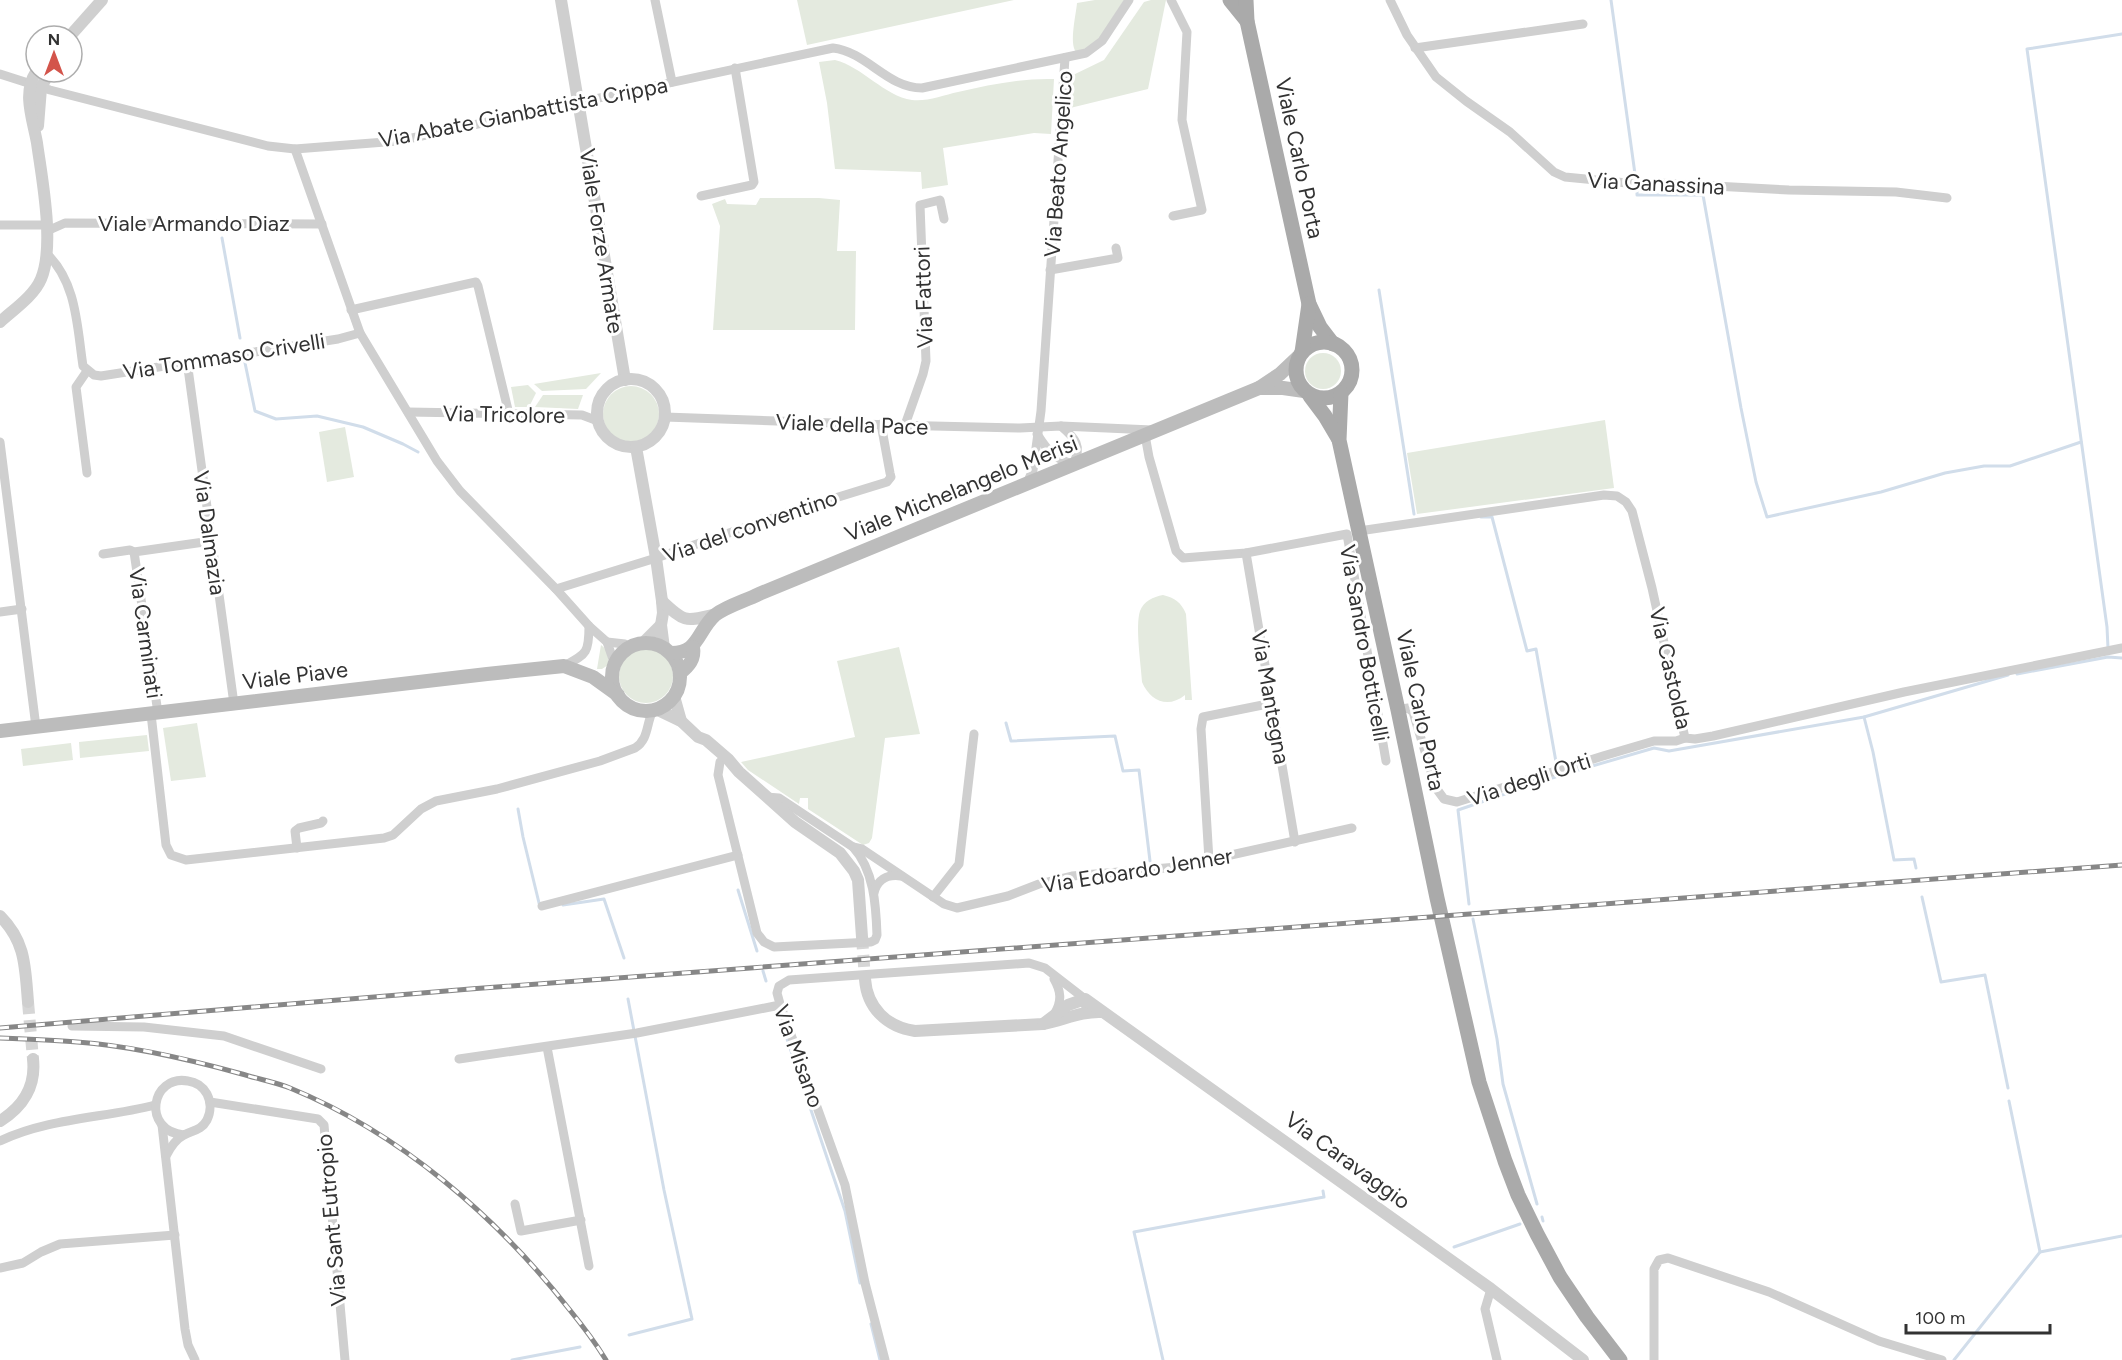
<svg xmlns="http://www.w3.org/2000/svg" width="2122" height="1360" font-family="Figtree,sans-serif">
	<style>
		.green { fill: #e4eadf }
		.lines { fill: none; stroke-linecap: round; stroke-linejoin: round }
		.stream { stroke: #d1ddea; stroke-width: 3 }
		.tertiary-tunnel { stroke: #d6d6d6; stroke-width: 12; stroke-dasharray: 12 6; stroke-linecap: butt }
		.minor { stroke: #cfcfcf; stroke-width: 9 }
		.tertiary { stroke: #cfcfcf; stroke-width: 12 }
		.secondary { stroke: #bcbcbc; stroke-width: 14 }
		.primary { stroke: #aaa; stroke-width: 15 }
		.rail-casing { stroke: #878787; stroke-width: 5 }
		.rail { stroke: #fff; stroke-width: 3; stroke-dasharray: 9; stroke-linecap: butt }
		.labels { text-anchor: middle; stroke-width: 6; stroke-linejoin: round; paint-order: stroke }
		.street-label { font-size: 22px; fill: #323232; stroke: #fff }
	</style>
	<rect width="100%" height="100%" fill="#fff"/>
	<g class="green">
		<polygon points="797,0 1014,0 807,45"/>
		<path d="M1095,0H1124L1095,45L1076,52C1069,43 1076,15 1077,3Z"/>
		<polygon points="1151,0 1166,0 1148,89 1066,109 1071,76 1104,60 1144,2"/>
		<path d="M835,60C863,67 884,96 912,100C926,102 944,95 958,92C989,85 1022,78 1054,79L1051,134L1034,133L943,148L948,185L922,189L921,172L835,169L827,103L819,62Z"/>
		<polygon points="760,198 819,198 840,200 837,251 856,251 855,330 713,330 720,226 712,204 725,199 727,204 756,205"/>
		<circle cx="1323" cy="371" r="18"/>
		<polygon points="601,373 586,389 542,391 534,384"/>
		<polygon points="528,385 536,393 529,407 515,407 511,387"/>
		<circle cx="631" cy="414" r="28"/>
		<polygon points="543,395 583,395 578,409 535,407"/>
		<polygon points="1605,420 1614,488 1417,514 1407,453"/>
		<polygon points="345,427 354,477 327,482 319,432"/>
		<path d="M1163,595C1175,598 1181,602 1186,614L1192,700H1185V695C1168,709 1150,701 1142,682C1141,665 1135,626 1140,611C1144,601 1153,597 1163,595Z"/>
		<path d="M601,645C608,650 609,656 608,665L602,669H597Z"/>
		<polygon points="899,647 920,734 885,738 872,838 869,843 863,845 808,809 808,798 800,798 799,804 748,770 741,762 855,737 837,661"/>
		<circle cx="646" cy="676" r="27"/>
		<polygon points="197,723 206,777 171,781 163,728"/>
		<polygon points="147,735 149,751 80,758 79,742"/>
		<polygon points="71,743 73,760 23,766 21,749"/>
	</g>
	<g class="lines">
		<g class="stream">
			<polyline points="1611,0 1635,174"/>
			<polyline points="1637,191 1637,195 1703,195 1741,408 1756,482 1767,517 1881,492 1945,473 1984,466 2010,466 2081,442"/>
			<polyline points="222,238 240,338"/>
			<polyline points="1379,290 1414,514"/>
			<polyline points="244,358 255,411 276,419 317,416 363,427 403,444 418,452"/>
			<polyline points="1481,517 1492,517 1527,651 1536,649 1556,762"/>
			<polyline points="2108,648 2107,627 2027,49 2122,34"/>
			<polyline points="2017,674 2108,657 2122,658"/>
			<polyline points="1864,717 1873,752 1894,860 1914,859 1916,868"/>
			<polyline points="1006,723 1011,741 1115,736 1123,771 1139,770 1150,861"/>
			<polyline points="518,809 523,837 540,907"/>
			<polyline points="738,890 757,951"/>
			<polyline points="1922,897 1941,982 1985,975 2008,1088"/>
			<polyline points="1469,904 1458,810 1558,776 1654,748 1669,751 1864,717 2008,675"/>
			<polyline points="563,905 604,899 624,958"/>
			<polyline points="1473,919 1497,1039 1503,1084 1537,1204"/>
			<polyline points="763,971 766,981"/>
			<polyline points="628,999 664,1190 692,1319 629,1335"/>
			<polyline points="785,1033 845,1211 860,1283"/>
			<polyline points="1542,1217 1543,1221"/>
			<polyline points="1454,1247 1520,1224"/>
			<polyline points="2040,1252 2122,1236"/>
			<polyline points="871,1324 880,1360"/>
			<polyline points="512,1360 580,1347"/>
			<polyline points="1163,1360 1134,1232 1324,1197 1323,1191"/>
			<polyline points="1954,1360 2040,1252 2009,1101"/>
		</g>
		<g class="tertiary-tunnel">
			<polyline points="862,937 865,979"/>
			<polyline points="28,1002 33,1059"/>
		</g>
		<g class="minor">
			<polyline points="655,0 672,82"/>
			<polyline points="1171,0 1187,32 1182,120 1202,210 1173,216"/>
			<polyline points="1390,0 1407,35 1436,77 1466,101 1510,132 1554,172 1565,177 1627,183 1658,183 1789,190 1896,192 1947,198"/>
			<polyline points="1415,48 1583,24"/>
			<path d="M0,74L50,90L268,146L295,149L398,141L833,48C867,52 887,88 922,88L1086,53L1102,41L1129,0"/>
			<polyline points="295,149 360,333 437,461 460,491 556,589 589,626 607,642 615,665"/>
			<polyline points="701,196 752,185 754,182 735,68"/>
			<polyline points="0,225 47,225"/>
			<polyline points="47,231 65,223 322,224"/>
			<path d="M46,253C77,282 77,327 83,366L94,375L101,376L338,339L360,333"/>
			<polyline points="1050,270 1118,258 1116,248"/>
			<polyline points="351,310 476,282 478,286 509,414"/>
			<polyline points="187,361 234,704"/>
			<polyline points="408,412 582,415 598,421"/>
			<polyline points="665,417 891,425 1020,428 1061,426 1152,430"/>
			<polyline points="905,425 923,374 926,361 920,205 940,200 944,219"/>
			<path d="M1037,434C1047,450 1054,459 1073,464C1083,446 1075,438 1061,426"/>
			<polyline points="1145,435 1149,457 1176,551 1183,558 1246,553 1347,534 1386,761"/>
			<polyline points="0,442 36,727"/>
			<polyline points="87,473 76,387 87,371"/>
			<polyline points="1027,483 1033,470 1041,411 1065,58"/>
			<polyline points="1359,531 1604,495 1617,496 1626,502 1632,511 1652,588 1685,738 1695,739 1713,736 1904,692 2122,648"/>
			<polyline points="1246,553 1295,842"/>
			<polyline points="103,554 130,550 134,552"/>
			<polyline points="556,589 656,558 793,511 887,482 891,477 890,473 881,424"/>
			<polyline points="0,612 22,609"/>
			<polyline points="607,642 625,644 629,648"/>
			<path d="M564,666C586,654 589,654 589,626"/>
			<polyline points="1398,710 1408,708 1413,712 1436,788 1444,799 1457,802 1603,756 1654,741 1676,741 1685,738"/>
			<polyline points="158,713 134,552 211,541"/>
			<path d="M151,714L166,845L171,855L186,860L384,838L393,835L421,809L436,801L497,789L600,761L635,748C649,739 646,724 653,710"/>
			<path d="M720,762L718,775L757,933L764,942L774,947L871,942L875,940L877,935C876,905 874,870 853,847L779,798L766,797"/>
			<polyline points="853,847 862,849 944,904 957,908 1008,896 1039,884 1072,876 1177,867 1352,828"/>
			<polyline points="297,848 295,831 299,828 321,823 323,821"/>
			<polyline points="1209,860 1201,729 1203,717 1273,703"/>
			<path d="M874,893C877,880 887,874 901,876"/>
			<polyline points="933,897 959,864 974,734"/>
			<polyline points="542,906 738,855"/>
			<path d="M1054,979C1061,991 1062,1001 1055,1013"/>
			<polyline points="72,1026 144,1027 224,1036 321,1069"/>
			<polyline points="547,1047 589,1266"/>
			<polyline points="459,1059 637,1033 775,1006"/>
			<polyline points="210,1102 318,1119 324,1125 345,1360"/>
			<polyline points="162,1125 185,1329 188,1345 195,1360"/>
			<path d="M0,1141C48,1118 105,1118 155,1105"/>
			<path d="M166,1156C170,1148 176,1139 184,1135C193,1130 201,1131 207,1120C211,1112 211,1102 207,1094C203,1087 196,1082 188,1081C151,1074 141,1131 184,1135"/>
			<polyline points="515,1204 521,1231 581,1220"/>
			<polyline points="0,1268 23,1263 41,1252 60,1244 175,1235"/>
			<polyline points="1491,1289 1485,1309 1497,1360"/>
			<polyline points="885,1360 865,1283 845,1185 780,1004 777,993 779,986 789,980 1029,963 1045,968 1085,999 1084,1004"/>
			<polyline points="1654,1360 1654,1269 1659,1260 1668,1258 1769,1292 1879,1341 1942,1360"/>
		</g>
		<g class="tertiary">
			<polyline points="561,0 625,380"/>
			<polyline points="70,36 102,0"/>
			<polyline points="38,126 41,88 49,72"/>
			<path d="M0,322C13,310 34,296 41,279C55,246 42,179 37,143C33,120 22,93 36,72"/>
			<circle cx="631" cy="413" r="34"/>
			<polyline points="636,447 656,558 662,601 663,613 661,625 664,648"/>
			<path d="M662,601C686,624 686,621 717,614"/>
			<polyline points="643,643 661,625"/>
			<polyline points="674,696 681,721"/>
			<polyline points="656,709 681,721 698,737 706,740 728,759 739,772 795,822 840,853 854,871 858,880 862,937"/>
			<path d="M0,916C26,942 25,967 28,1002"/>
			<path d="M865,979C867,1008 887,1027 915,1031L1043,1024C1064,1020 1081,1011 1102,1012"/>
			<polyline points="1043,1024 1068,1005 1085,999 1491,1289 1583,1360"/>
			<path d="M0,1121C23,1107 36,1086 33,1059"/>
		</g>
		<g class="secondary">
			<polyline points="1259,388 1283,388 1304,391"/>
			<circle cx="646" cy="677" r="34"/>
			<path d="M670,653C699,654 697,631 715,615C727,606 745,601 759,594L1259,388L1280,374L1298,357"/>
			<path d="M680,673C689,666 695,659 693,647"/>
			<polyline points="0,731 487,674 564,666 593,677 618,695"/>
		</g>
		<g class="primary">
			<polyline points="1230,0 1247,21"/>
			<polyline points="1246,0 1247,21 1309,304 1320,327 1333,344"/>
			<circle cx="1324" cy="370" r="28"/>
			<polyline points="1302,352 1309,304"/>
			<polyline points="1341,393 1339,440 1398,710 1437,898 1479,1082 1505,1161 1518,1195 1537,1234 1560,1277 1587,1317 1620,1360"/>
			<polyline points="1310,396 1325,416 1338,438"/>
		</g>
		<defs>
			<g id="rail">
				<polyline points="0,1028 470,989 2122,865"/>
				<path d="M0,1038C26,1039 52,1040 77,1042C133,1046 188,1059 242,1074C258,1079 275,1082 290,1088C400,1133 496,1216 569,1309C582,1325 595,1342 606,1360"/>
			</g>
		</defs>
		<use href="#rail" class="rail-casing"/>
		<use href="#rail" class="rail"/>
	</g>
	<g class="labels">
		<g class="street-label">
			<text transform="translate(523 112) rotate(-11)" y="8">Via Abate Gianbattista Crippa</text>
			<text transform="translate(1300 158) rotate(78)" y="8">Viale Carlo Porta</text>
			<text transform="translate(1058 164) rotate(-86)" y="8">Via Beato Angelico</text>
			<text transform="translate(1656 183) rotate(3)" y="8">Via Ganassina</text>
			<text x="194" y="231">Viale Armando Diaz</text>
			<text transform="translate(602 241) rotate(81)" y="8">Viale Forze Armate</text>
			<text transform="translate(923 297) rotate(-92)" y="8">Via Fattori</text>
			<text transform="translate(224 356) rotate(-9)" y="8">Via Tommaso Crivelli</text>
			<text transform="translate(504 414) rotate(1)" y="8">Via Tricolore</text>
			<text transform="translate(852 424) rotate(2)" y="8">Viale della Pace</text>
			<text transform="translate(961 488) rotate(-22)" y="8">Viale Michelangelo Merisi</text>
			<text transform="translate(750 526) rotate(-19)" y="8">Via del conventino</text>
			<text transform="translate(210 533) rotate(82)" y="8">Via Dalmazia</text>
			<text transform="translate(146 633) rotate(82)" y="8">Via Carminati</text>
			<text transform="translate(1365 643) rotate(80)" y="8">Via Sandro Botticelli</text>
			<text transform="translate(1671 668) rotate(77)" y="8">Via Castolda</text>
			<text transform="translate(295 675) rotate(-7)" y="8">Viale Piave</text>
			<text transform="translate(1271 697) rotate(80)" y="8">Via Mantegna</text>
			<text transform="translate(1421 710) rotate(78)" y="8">Viale Carlo Porta</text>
			<text transform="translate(1529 779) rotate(-18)" y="8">Via degli Orti</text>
			<text transform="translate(1137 870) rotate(-9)" y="8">Via Edoardo Jenner</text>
			<text transform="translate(799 1056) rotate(70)" y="8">Via Misano</text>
			<text transform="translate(1348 1160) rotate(36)" y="8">Via Caravaggio</text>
			<text transform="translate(331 1220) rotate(-95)" y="8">Via Sant Eutropio</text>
		</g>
	</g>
	<g transform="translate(54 54)"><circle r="28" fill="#ffffff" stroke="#adadad" stroke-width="1.5"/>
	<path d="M0-4.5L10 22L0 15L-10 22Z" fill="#d3544b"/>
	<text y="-9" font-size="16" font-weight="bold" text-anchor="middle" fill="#323232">N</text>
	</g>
	<path d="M1906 1324v9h144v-9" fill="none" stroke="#323232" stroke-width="3"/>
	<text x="1915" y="1324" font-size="18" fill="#323232" stroke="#ffffff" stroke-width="4.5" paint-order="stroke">100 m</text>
</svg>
